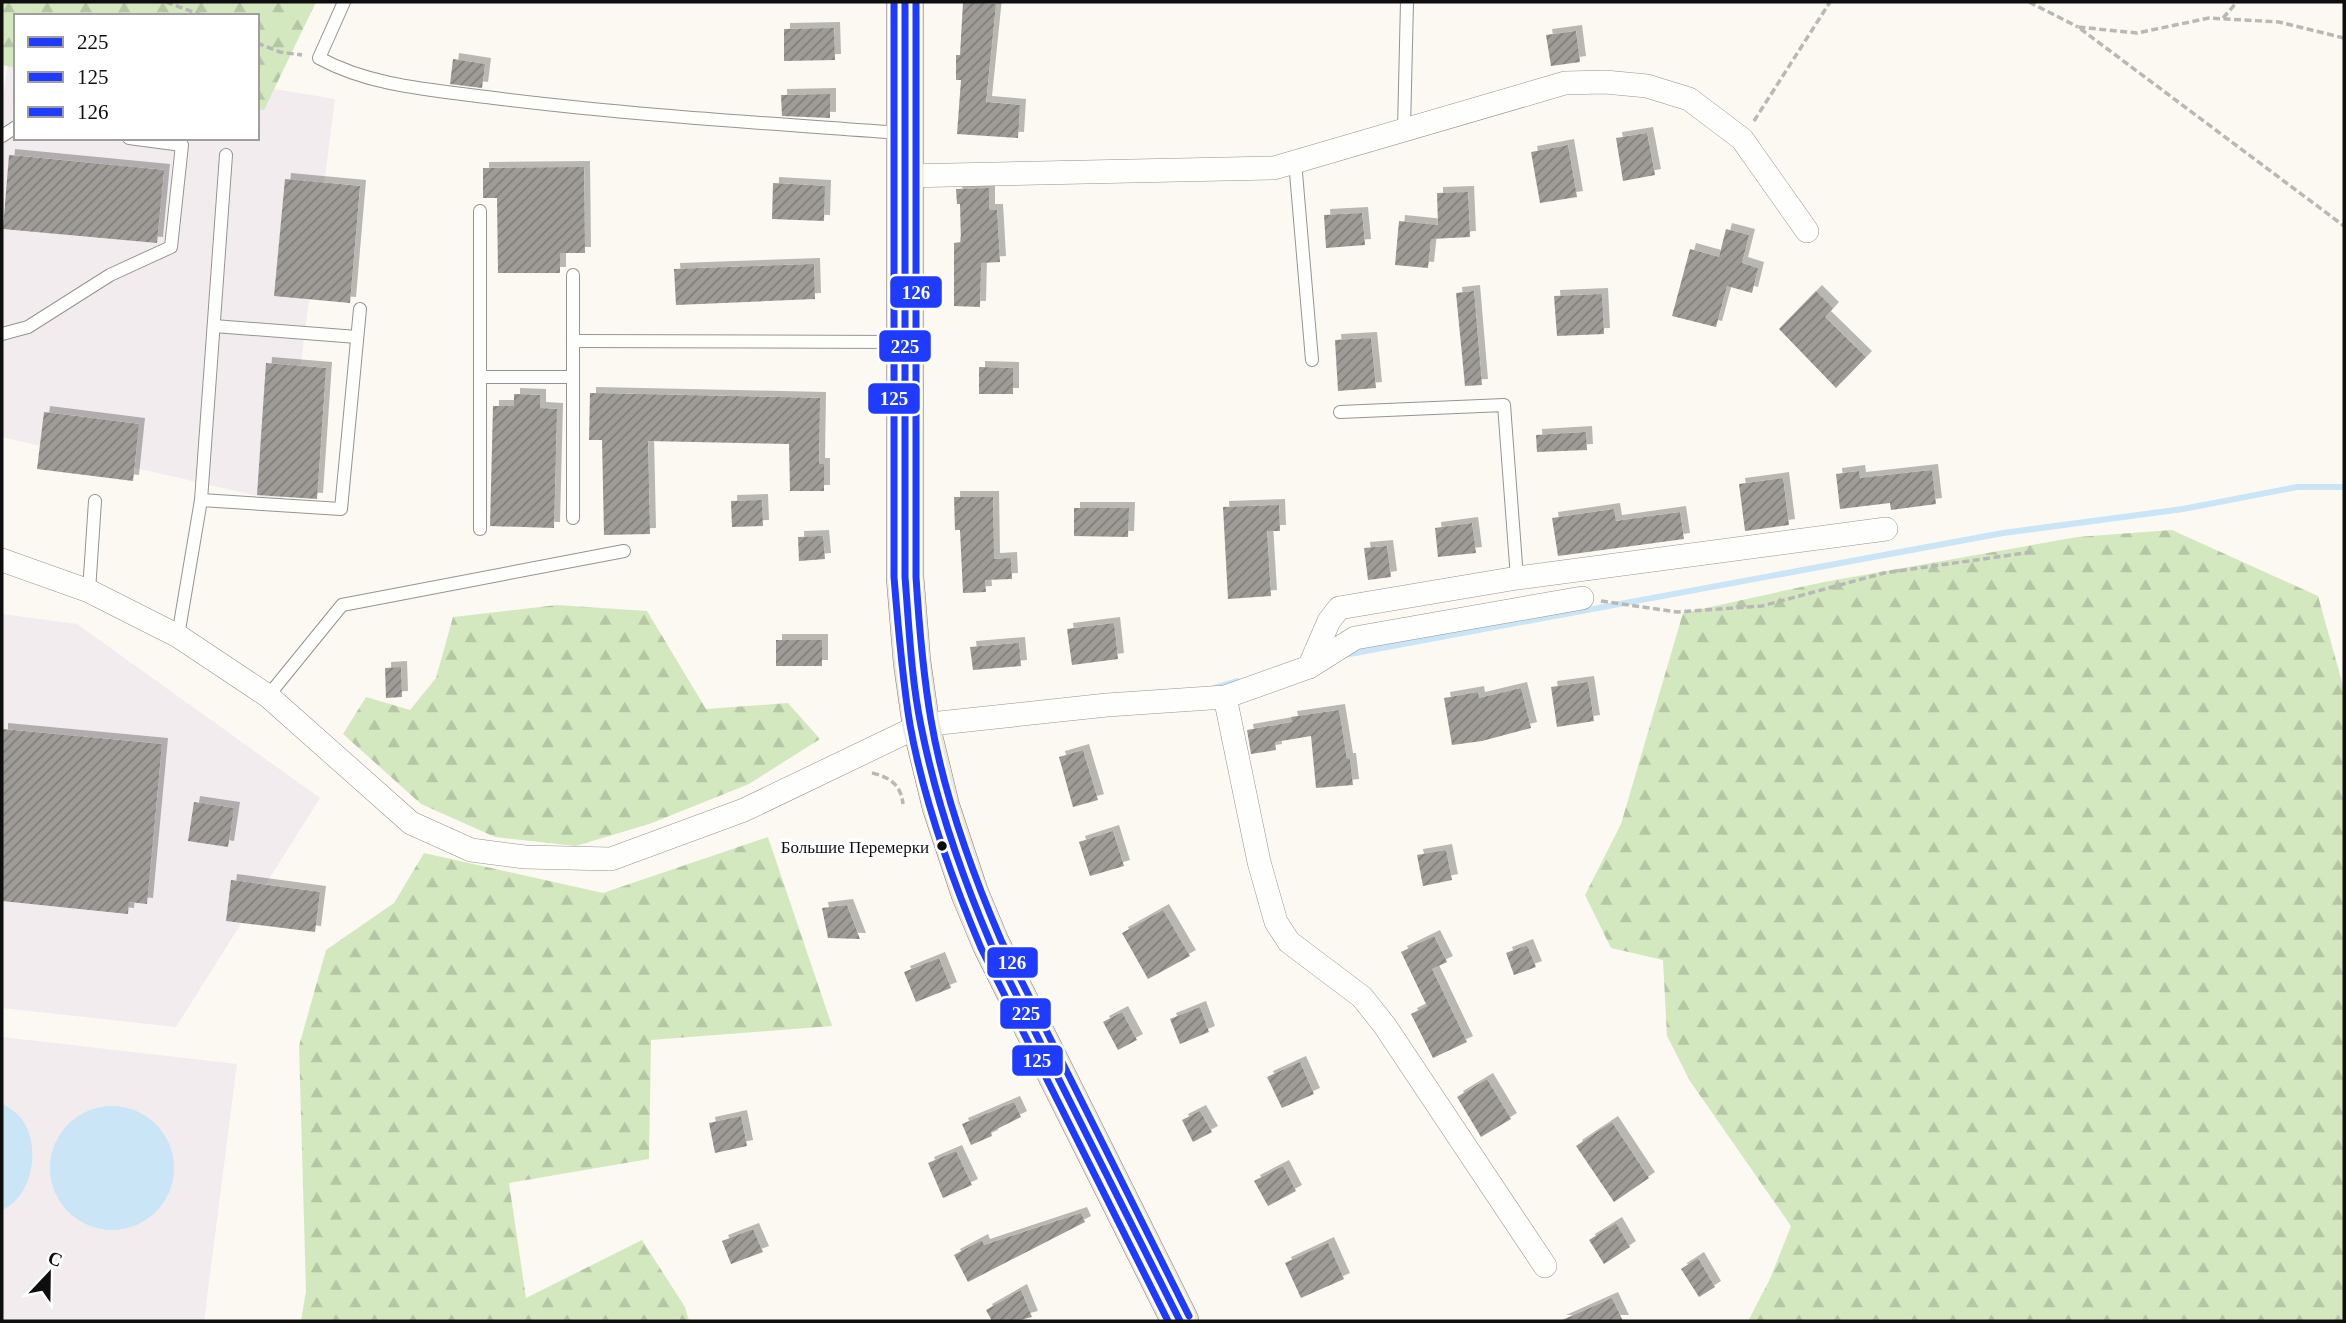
<svg xmlns="http://www.w3.org/2000/svg" width="2346" height="1323" font-family="Georgia,serif">
	<style>
		.industrial { fill: #f2ecef }
		.forest { fill: url(#forest-firs) }
		.water { fill: #c9e5f6 }
		.lines { fill: none; stroke-linecap: round; stroke-linejoin: round }
		.stream { stroke: #c9e5f6; stroke-width: 6 }
		.building { fill: url(#building-hatch); filter: url(#shadow) }
		.lane-casing { stroke: #959491; stroke-width: 14 }
		.street-casing { stroke: #959491; stroke-width: 24 }
		.primary-casing { stroke: #82817e; stroke-width: 38 }
		.path { stroke: #b8b8b6; stroke-width: 3.5; stroke-dasharray: 7 3.5; stroke-linecap: butt }
		.lane { stroke: #fefefd; stroke-width: 12 }
		.street { stroke: #fefefd; stroke-width: 23 }
		.primary { stroke: #ede7d8; stroke-width: 37 }
		.bus-1-casing { stroke: #fff; stroke-width: 12 }
		.bus-2-casing { stroke: #fff; stroke-width: 12 }
		.bus-3-casing { stroke: #fff; stroke-width: 12 }
		.bus-1 { stroke: #1f3bff; stroke-width: 7 }
		.bus-2 { stroke: #1f3bff; stroke-width: 7 }
		.bus-3 { stroke: #1f3bff; stroke-width: 7 }
		.bus-dot { fill: #0e0e0e; stroke: #fff; stroke-width: 2.5 }
		.labels { text-anchor: middle; stroke-width: 7; stroke-linejoin: round; paint-order: stroke }
		.bus-label { font-size: 17px; fill: #0e0e0e; stroke: #fff; text-anchor: end }
		.line-badge { stroke: #fff; stroke-width: 2.5 }
		.badge-label { font-size: 19px; text-anchor: middle; font-weight: bold; fill: #fff }
	</style>
	<defs>
		<pattern id="forest-firs" width="22" height="20" patternUnits="userSpaceOnUse" patternTransform="scale(1.75)"><rect width="22" height="20" fill="#d4e8c0"/><path d="M5 1l3.5 6h-7zM16 11l3.5 6h-7z" fill="#b5c6a4"/></pattern>
		<pattern id="building-hatch" width="6" height="6" patternUnits="userSpaceOnUse" patternTransform="scale(1.75)"><rect width="6" height="6" fill="#9f9c98"/><path d="M-1 1l2-2M0 6l6-6M5 7l2-2" fill="none" stroke="#807e7a"/></pattern>
		<filter id="shadow"><feDropShadow dx="6" dy="-6" stdDeviation="0" flood-color="#0004"/></filter>
	</defs>
	<rect width="100%" height="100%" fill="#fbf9f2"/>
	<g class="industrial">
		<polygon points="11,43 16,44 16,138 257,138 257,86 335,99 283,502 2,437 2,104"/>
		<polygon points="2,614 77,624 320,798 176,1027 2,1008"/>
		<polygon points="2,1037 237,1064 204,1321 2,1321"/>
	</g>
	<g class="forest">
		<polygon points="2,2 316,2 264,110 257,109 257,16 16,16 16,68 2,65"/>
		<polygon points="2172,530 2318,596 2344,689 2344,1321 1748,1321 1770,1279 1791,1226 1690,1081 1667,1036 1663,960 1611,948 1585,895 1621,824 1683,613 1824,582 2077,537"/>
		<polygon points="557,605 647,611 706,709 788,703 820,739 749,784 652,823 576,846 495,837 421,804 343,734 366,697 410,710 436,678 453,617"/>
		<polygon points="768,837 832,1026 651,1040 649,1159 509,1183 526,1298 642,1240 685,1307 689,1321 301,1321 306,1291 299,1046 326,950 394,903 424,853 603,893"/>
	</g>
	<g class="water">
		<path d="M2,1103C7,1107 15,1111 20,1117C42,1143 34,1196 2,1210Z"/>
		<circle cx="112" cy="1168" r="62"/>
	</g>
	<g class="lines">
		<g class="stream">
			<polyline points="1344,655 2003,533 2183,509 2297,487 2344,487"/>
			<polyline points="1214,688 1237,681"/>
		</g>
	</g>
	<g class="building">
		<polygon points="963,2 996,4 986,102 1020,105 1018,138 957,134 961,80 956,80 956,55 960,55"/>
		<polygon points="834,28 835,60 784,61 784,29"/>
		<polygon points="1576,31 1580,62 1551,66 1546,35"/>
		<polygon points="453,59 485,64 482,88 450,84"/>
		<polygon points="830,94 830,118 782,116 781,95"/>
		<polygon points="1647,133 1655,175 1623,181 1616,138"/>
		<polygon points="1568,145 1577,197 1540,203 1531,152"/>
		<polygon points="9,155 164,170 157,243 3,229"/>
		<polygon points="584,167 585,253 560,253 560,273 498,273 497,198 483,198 483,168"/>
		<polygon points="285,179 360,186 350,303 274,296"/>
		<polygon points="773,183 825,186 824,221 772,219"/>
		<polygon points="989,188 989,210 997,210 1000,262 981,263 980,307 954,306 954,243 961,242 960,204 957,204 956,189"/>
		<polygon points="1468,192 1470,237 1431,239 1428,268 1395,265 1399,221 1438,225 1437,193"/>
		<polygon points="1362,213 1365,245 1326,248 1324,215"/>
		<polygon points="1726,229 1749,235 1742,263 1758,268 1752,293 1727,286 1716,327 1672,316 1690,249 1719,257"/>
		<polygon points="814,264 815,299 676,305 674,269"/>
		<polygon points="1474,291 1482,385 1465,386 1456,293"/>
		<polygon points="1816,291 1833,308 1825,317 1866,357 1836,388 1779,329"/>
		<polygon points="1602,294 1604,334 1557,336 1554,296"/>
		<polygon points="1371,338 1376,388 1338,391 1335,340"/>
		<polygon points="266,363 326,368 317,499 257,495"/>
		<polygon points="979,367 1013,368 1013,394 979,394"/>
		<polygon points="590,393 820,398 819,464 824,464 824,491 790,491 789,444 648,441 650,534 604,535 602,440 589,440"/>
		<polygon points="514,394 540,395 540,408 557,409 554,528 490,526 493,406 514,406"/>
		<polygon points="44,412 139,424 133,481 37,469"/>
		<polygon points="1586,432 1587,450 1537,452 1536,435"/>
		<polygon points="1932,470 1936,504 1891,510 1890,503 1840,509 1836,474 1859,471 1860,478"/>
		<polygon points="1783,478 1789,525 1745,531 1739,484"/>
		<polygon points="954,497 993,497 994,559 1011,558 1012,579 985,580 986,592 963,593 960,530 955,530"/>
		<polygon points="762,500 763,526 732,527 731,501"/>
		<polygon points="1279,505 1280,531 1267,531 1271,596 1228,599 1223,507"/>
		<polygon points="1074,508 1129,508 1128,537 1074,536"/>
		<polygon points="1614,509 1616,521 1680,512 1684,539 1558,556 1552,518"/>
		<polygon points="1472,523 1476,553 1438,557 1435,528"/>
		<polygon points="823,536 825,559 799,561 798,537"/>
		<polygon points="1387,546 1391,577 1368,580 1364,548"/>
		<polygon points="1114,623 1118,659 1072,665 1067,629"/>
		<rect x="776" y="640" width="46" height="26"/>
		<polygon points="1019,643 1021,666 973,670 970,647"/>
		<polygon points="401,667 402,697 386,698 385,668"/>
		<polygon points="1588,682 1594,721 1557,727 1551,687"/>
		<polygon points="1521,688 1531,728 1482,741 1452,745 1444,698 1478,692 1479,698"/>
		<polygon points="1339,710 1347,759 1350,759 1353,785 1316,788 1311,736 1275,742 1276,750 1251,754 1247,730 1292,722 1291,717"/>
		<polygon points="2,729 162,744 147,904 129,902 128,914 2,901"/>
		<polygon points="1083,750 1098,800 1073,807 1059,757"/>
		<polygon points="194,802 234,808 228,847 188,841"/>
		<polygon points="1113,831 1124,866 1090,876 1079,842"/>
		<polygon points="1446,850 1452,880 1423,886 1417,855"/>
		<polygon points="231,880 320,892 315,932 226,921"/>
		<polygon points="847,905 860,939 828,938 822,908"/>
		<polygon points="1163,910 1190,956 1148,979 1122,933"/>
		<polygon points="1434,936 1447,962 1432,969 1467,1042 1433,1058 1411,1014 1427,1006 1401,952"/>
		<polygon points="1527,945 1536,967 1514,975 1506,953"/>
		<polygon points="939,958 951,988 916,1002 904,972"/>
		<polygon points="1200,1007 1209,1032 1180,1044 1170,1019"/>
		<polygon points="1122,1012 1137,1040 1118,1050 1103,1022"/>
		<polygon points="1300,1062 1314,1094 1282,1108 1267,1077"/>
		<polygon points="1487,1079 1511,1119 1481,1137 1457,1097"/>
		<polygon points="1014,1102 1021,1117 991,1132 992,1136 971,1145 962,1124"/>
		<polygon points="1200,1111 1212,1132 1193,1142 1182,1120"/>
		<polygon points="741,1116 747,1146 715,1153 709,1123"/>
		<polygon points="1612,1122 1649,1178 1614,1202 1576,1146"/>
		<polygon points="956,1151 972,1185 943,1198 928,1163"/>
		<polygon points="1283,1166 1296,1191 1268,1206 1254,1181"/>
		<polygon points="1081,1213 1085,1222 968,1282 954,1255 982,1240 984,1245"/>
		<polygon points="1616,1223 1630,1247 1604,1264 1589,1240"/>
		<polygon points="753,1229 763,1252 731,1264 722,1241"/>
		<polygon points="1328,1243 1344,1279 1301,1298 1285,1263"/>
		<polygon points="1698,1258 1715,1287 1699,1297 1681,1269"/>
		<polygon points="1021,1290 1032,1317 1016,1321 992,1321 986,1310"/>
		<polygon points="1612,1298 1623,1321 1560,1321"/>
	</g>
	<g class="lines">
		<defs>
			<g id="lane">
				<path d="M344,2L319,58C372,87 435,90 494,98C629,115 765,123 901,133"/>
				<polyline points="1404,129 1407,2"/>
				<polyline points="2,136 16,127"/>
				<polyline points="1295,161 1312,360"/>
				<polyline points="573,275 573,518"/>
				<polyline points="214,326 357,337"/>
				<polyline points="2,334 28,327 110,275 171,247 182,145 129,138"/>
				<polyline points="573,341 901,342"/>
				<polyline points="480,377 573,377"/>
				<polyline points="1340,412 1504,405 1517,578"/>
				<polyline points="201,500 226,155"/>
				<polyline points="480,529 480,211"/>
				<polyline points="89,591 95,501"/>
				<polyline points="178,636 201,500 341,509 360,309"/>
				<polyline points="268,696 342,605 624,551"/>
			</g>
			<g id="street">
				<polyline points="905,176 1274,168 1565,83 1605,82 1647,86 1689,99 1742,139 1807,231"/>
				<polyline points="2,560 89,591 178,636 268,696 411,823 471,850 525,857 611,859 744,810 921,725 1107,705 1225,697 1309,667 1329,621 1339,608 1517,578 1886,529"/>
				<polyline points="1309,667 1355,638 1582,598"/>
				<polyline points="1225,697 1259,862 1276,922 1289,942 1362,997 1385,1026 1545,1266"/>
			</g>
			<polyline id="primary" points="905,2 905,577 912,662 921,725 941,807 970,894 991,944 1180,1321"/>
		</defs>
		<use href="#lane" class="lane-casing"/>
		<use href="#street" class="street-casing"/>
		<use href="#primary" class="primary-casing"/>
		<g class="path">
			<polyline points="166,2 204,16"/>
			<polyline points="2029,2 2078,27"/>
			<polyline points="2223,18 2237,2"/>
			<polyline points="2344,38 2279,22 2209,18 2137,33 2078,27 2344,226"/>
			<polyline points="257,43 280,52 302,55"/>
			<polyline points="1754,121 1830,2"/>
			<polyline points="1601,601 1677,612 1762,606 1884,573 2032,552"/>
			<path d="M872,773C890,777 901,785 903,804"/>
		</g>
		<use href="#lane" class="lane"/>
		<use href="#street" class="street"/>
		<use href="#primary" class="primary"/>
		<defs>
			<path id="bus-1" d="M905,2V577C909,626 911,677 921,726C936,801 961,874 991,944L1180,1321"/>
			<path id="bus-2" d="M894,2V577C898,627 902,676 910,725C924,802 951,877 981,948L1168,1321"/>
			<path id="bus-3" d="M916,2V577C919,625 923,673 931,720C944,796 971,870 1001,940L1189,1316"/>
		</defs>
		<use href="#bus-1" class="bus-1-casing"/>
		<use href="#bus-2" class="bus-2-casing"/>
		<use href="#bus-3" class="bus-3-casing"/>
		<use href="#bus-1" class="bus-1"/>
		<use href="#bus-2" class="bus-2"/>
		<use href="#bus-3" class="bus-3"/>
	</g>
	<circle class="bus-dot" cx="942" cy="846" r="6"/>
	<g class="labels">
		<g class="bus-label">
			<text x="929" y="853">Большие Перемерки</text>
		</g>
	</g>
	<g class="line-badge">
		<rect x="889" y="275" width="54" height="34" rx="7" fill="#1f3bff"/>
		<rect x="878" y="329" width="54" height="34" rx="7" fill="#1f3bff"/>
		<rect x="867" y="382" width="54" height="33" rx="7" fill="#1f3bff"/>
		<rect x="986" y="946" width="53" height="33" rx="7" fill="#1f3bff"/>
		<rect x="999" y="997" width="53" height="33" rx="7" fill="#1f3bff"/>
		<rect x="1011" y="1044" width="53" height="33" rx="7" fill="#1f3bff"/>
	</g>
	<g class="badge-label">
		<text x="916" y="299">126</text>
		<text x="905" y="353">225</text>
		<text x="894" y="405">125</text>
		<text x="1012" y="969">126</text>
		<text x="1026" y="1020">225</text>
		<text x="1037" y="1067">125</text>
	</g>
	<rect width="2346" height="1323" fill="none" stroke="#0e0e0e" stroke-width="7"/>
	<rect x="14" y="14" width="245" height="126" fill="#ffffff" stroke="#9f9f9f" stroke-width="2"/>
	<rect x="28" y="37" width="35" height="10" fill="#1f3bff" stroke="#9f9f9f" stroke-width="2"/>
	<text x="77" y="49" font-size="21" fill="#0e0e0e">225</text>
	<rect x="28" y="72" width="35" height="10" fill="#1f3bff" stroke="#9f9f9f" stroke-width="2"/>
	<text x="77" y="84" font-size="21" fill="#0e0e0e">125</text>
	<rect x="28" y="107" width="35" height="10" fill="#1f3bff" stroke="#9f9f9f" stroke-width="2"/>
	<text x="77" y="119" font-size="21" fill="#0e0e0e">126</text>
	<g transform="translate(49 1274) rotate(22)" stroke="#ffffff" stroke-width="5" paint-order="stroke">
	<path d="M0-5L12 26L0 18L-12 26Z" fill="#0e0e0e"/>
	<text y="-10" font-size="19" font-weight="bold" text-anchor="middle" fill="#0e0e0e">С</text>
	</g>
</svg>
